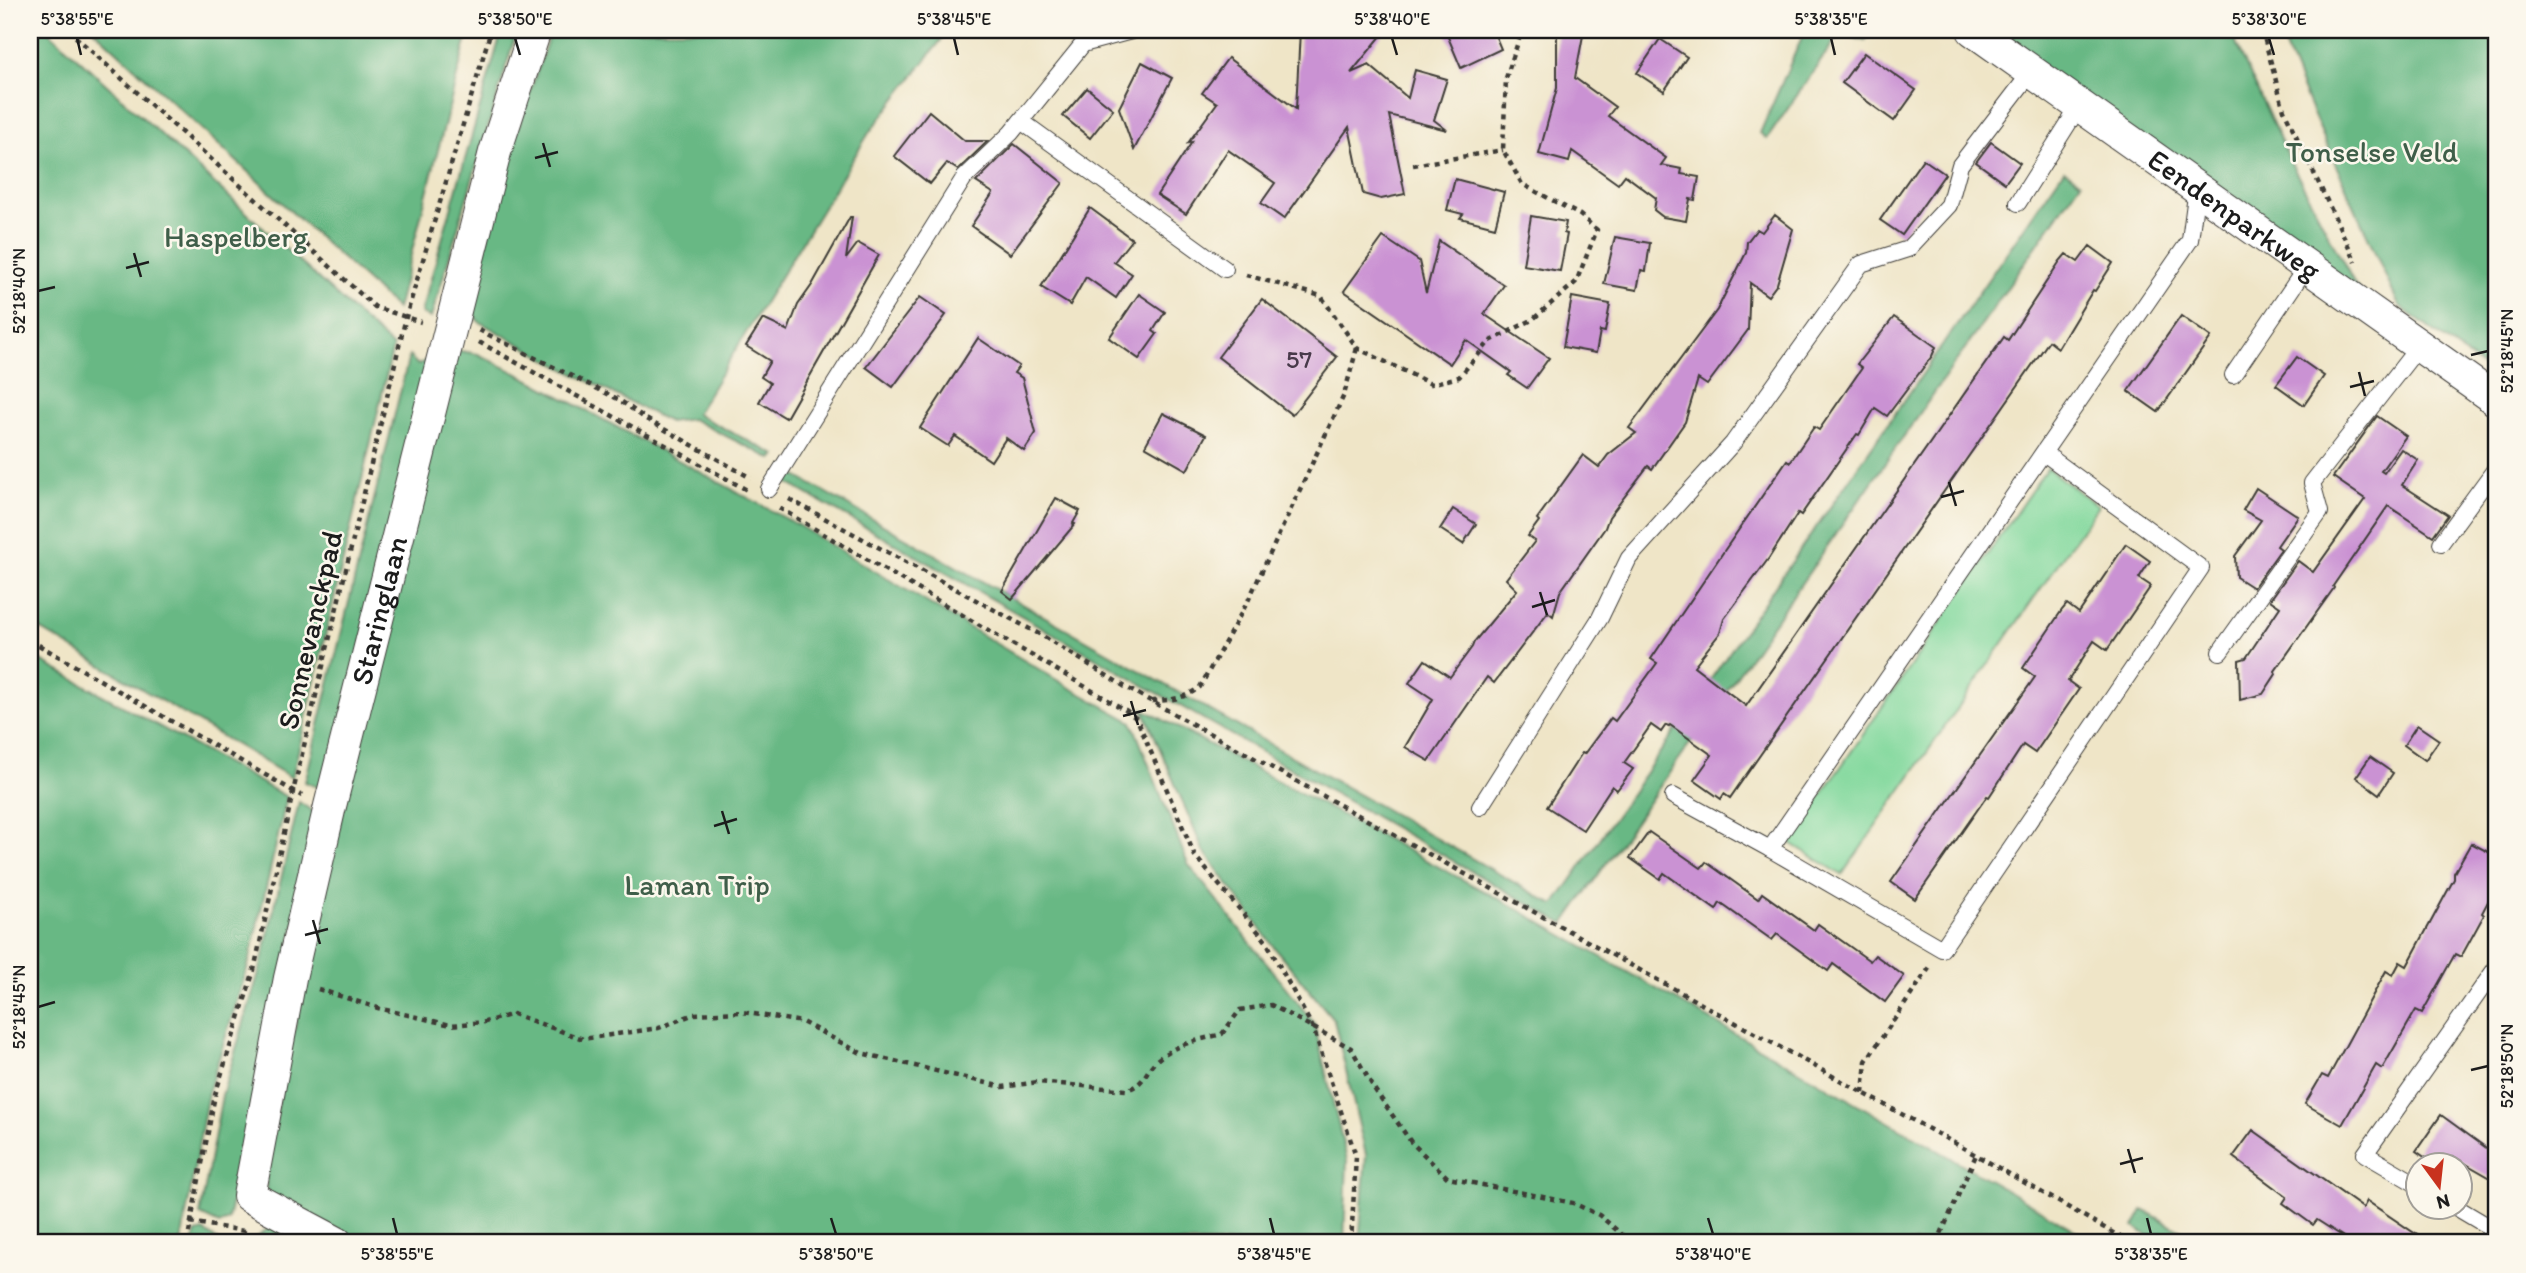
<svg xmlns="http://www.w3.org/2000/svg" width="2526" height="1273" font-family="Itim,sans-serif">
	<style>
		.green { fill: #81d89c; stroke: #4e7a5c; stroke-width: 2 }
		.forest { fill: #68b884; stroke: #426a50; stroke-width: 2 }
		.building { fill: #ca92d3 }
		.lines { fill: none; stroke-linecap: round; stroke-linejoin: round }
		.lane-casing { stroke: #3c3a36; stroke-width: 18 }
		.street-casing { stroke: #3c3a36; stroke-width: 34 }
		.path { stroke: #3c3a36; stroke-width: 4.5; stroke-dasharray: 5 5; stroke-linecap: butt }
		.lane { stroke: #fff; stroke-width: 16 }
		.street { stroke: #fff; stroke-width: 32 }
		.ticks { fill: none; stroke: #1c1c1c; stroke-width: 2.5 }
		.labels { text-anchor: middle; stroke-width: 5; stroke-linejoin: round; paint-order: stroke }
		.number-label { font-size: 26px; fill: #483a4a }
		.park-label { font-size: 30px; fill: #3f5e49; stroke: #fbf7ec }
		.street-label { font-size: 30px; fill: #1c1c1c; stroke: #fbf7ec }
		.neatline { fill: none; stroke: #1c1c1c; stroke-width: 2.5 }
		.ticks-label { font-size: 18px; text-anchor: middle; fill: #1c1c1c }
	</style>
	<rect width="100%" height="100%" fill="#fbf7ec"/>
	<filter id="ink" filterUnits="userSpaceOnUse"><feTurbulence type="fractalNoise" baseFrequency=".0143" numOctaves="2"/><feDisplacementMap in="SourceGraphic" scale="14" xChannelSelector="R" yChannelSelector="G"/><feConvolveMatrix kernelMatrix="1 2 1 2 8 2 1 2 1" color-interpolation-filters="sRGB"/></filter>
	<filter id="wash" filterUnits="userSpaceOnUse"><feTurbulence type="fractalNoise" baseFrequency=".00686" numOctaves="4" result="noise"/><feDisplacementMap in="SourceGraphic" scale="28" xChannelSelector="R" yChannelSelector="G"/><feGaussianBlur stdDeviation="1.57" result="paint"/><feColorMatrix in="noise" values="0 0 0 0 0 0 0 0 0 0 0 0 0 0 0 0 0 1.4 0 .05"/><feComposite in="paint" operator="in"/></filter>
	<g filter="url(#wash)">
		<rect width="100%" height="100%" fill="#efe5c7"/>
		<polygon class="green" points="2047,468 2098,506 1842,875 1789,842"/>
		<g class="forest">
			<polygon points="30,30 47,30 393,347 292,778 30,623"/>
			<polygon points="94,30 469,30 397,309"/>
			<polygon points="502,30 517,30 431,318 421,313"/>
			<polygon points="551,30 949,30 869,133 696,414 776,455 772,459 692,419 669,422 561,367 478,321 470,305 508,157"/>
			<polygon points="1805,30 1871,30 1865,41 1840,33 1767,139 1760,133"/>
			<polygon points="1987,30 2232,30 2237,46 2291,163 2361,296"/>
			<polygon points="2278,30 2496,30 2496,377 2399,306 2310,107"/>
			<polygon points="2064,170 2081,182 1564,924 786,482 791,473 1554,905"/>
			<polygon points="455,350 478,354 530,380 796,524 1067,686 1132,722 1188,864 1314,1023 1347,1160 1344,1243 362,1243 267,1194 265,1165 342,811"/>
			<polygon points="435,355 326,791 305,782 409,356 418,365"/>
			<polygon points="30,655 287,797 248,966 208,1093 181,1243 30,1243"/>
			<polygon points="1143,709 1514,907 2014,1194 2096,1243 1359,1243 1366,1155 1334,1020 1273,946 1203,850"/>
			<polygon points="299,802 321,817 262,1059 228,1220 219,1224 200,1215 222,1095 260,969"/>
			<polygon points="2143,1210 2205,1243 2160,1243 2134,1227"/>
			<polygon points="271,1226 304,1243 252,1243 253,1240"/>
			<polygon points="204,1231 221,1243 194,1243 195,1233"/>
		</g>
		<g id="blocks">
			<g class="building">
				<polygon points="1300,30 1386,30 1351,73 1369,65 1408,98 1415,70 1447,79 1434,120 1447,130 1389,115 1405,194 1381,199 1363,194 1349,127 1284,219 1261,203 1275,183 1228,150 1186,214 1157,195 1192,142 1188,143 1217,103 1202,93 1228,58 1296,109"/>
				<polygon points="1445,30 1493,30 1501,49 1461,68"/>
				<polygon points="1557,30 1584,30 1575,78 1615,107 1608,116 1666,158 1661,165 1682,169 1681,174 1699,177 1695,200 1690,199 1686,221 1663,217 1654,210 1656,198 1625,175 1618,184 1572,151 1569,162 1539,154 1557,88"/>
				<polygon points="1660,39 1687,57 1664,91 1637,73"/>
				<polygon points="1864,53 1916,90 1894,121 1842,83"/>
				<polygon points="1142,62 1172,78 1134,150 1119,108"/>
				<polygon points="1087,88 1113,109 1090,138 1063,116"/>
				<polygon points="929,111 965,141 988,141 958,170 947,163 930,184 894,156"/>
				<polygon points="1991,142 2020,163 2005,183 1976,162"/>
				<polygon points="1014,144 1063,183 1010,254 971,226 993,193 976,182"/>
				<polygon points="1923,159 1945,174 1902,235 1880,220"/>
				<polygon points="1455,179 1504,192 1495,227 1460,218 1463,214 1447,210"/>
				<polygon points="1090,208 1132,239 1114,262 1132,274 1116,298 1086,277 1070,305 1041,287"/>
				<polygon points="1775,215 1793,229 1777,284 1768,296 1750,283 1748,330 1707,385 1698,379 1685,422 1652,469 1648,466 1609,517 1605,528 1560,592 1553,616 1548,612 1494,683 1487,677 1429,761 1405,747 1433,699 1409,683 1425,660 1450,677 1472,647 1474,642 1517,590 1506,579 1535,541 1528,536 1539,521 1537,519 1583,455 1599,467 1608,455 1636,433 1629,428 1717,310 1746,253 1747,242 1757,229 1762,232"/>
				<polygon points="1531,216 1566,222 1564,233 1567,234 1560,271 1523,265"/>
				<polygon points="850,217 852,217 846,259 858,243 879,255 786,418 759,402 770,383 761,377 770,361 746,346 763,319 788,331 798,305 812,285"/>
				<polygon points="1383,237 1419,261 1426,293 1439,241 1504,285 1484,314 1549,358 1527,388 1508,375 1511,372 1466,340 1450,364 1344,291"/>
				<polygon points="1615,237 1650,243 1646,271 1641,270 1637,290 1604,284"/>
				<polygon points="2090,246 2113,263 2095,291 2093,290 2058,348 2049,341 1730,798 1724,794 1721,799 1694,780 1712,755 1670,725 1669,726 1666,725 1661,732 1651,725 1624,763 1633,769 1617,790 1612,786 1583,830 1547,807 1582,753 1584,754 1611,718 1615,721 1657,663 1651,659 1724,551 1787,460 1790,462 1814,427 1819,430 1862,368 1857,364 1894,317 1936,347 1932,356 1887,416 1875,408 1859,435 1857,434 1801,515 1798,513 1769,558 1724,619 1720,633 1694,666 1746,706 2004,337 2008,340 2060,261 2066,254 2078,262"/>
				<polygon points="1139,294 1165,312 1153,331 1157,334 1139,359 1109,338"/>
				<polygon points="920,297 946,315 893,387 866,367"/>
				<polygon points="1572,297 1610,304 1605,332 1600,331 1596,353 1563,347"/>
				<polygon points="1262,299 1337,357 1292,415 1218,357"/>
				<polygon points="2181,316 2211,337 2158,412 2128,391"/>
				<polygon points="978,338 1019,366 1014,373 1022,378 1036,433 1024,451 1006,438 991,461 955,436 948,446 920,428"/>
				<polygon points="2297,357 2324,376 2304,405 2276,385"/>
				<polygon points="1163,413 1206,435 1187,470 1145,446"/>
				<polygon points="2377,416 2406,436 2381,471 2384,473 2401,449 2418,460 2402,485 2448,515 2433,536 2388,506 2333,586 2334,588 2275,671 2276,674 2263,694 2240,700 2239,660 2246,658 2280,607 2270,600 2298,561 2313,572 2365,499 2333,477"/>
				<polygon points="2256,488 2298,516 2277,546 2281,549 2253,588 2236,577 2235,556 2261,520 2243,510"/>
				<polygon points="1056,498 1080,511 1073,523 1075,524 1012,599 1002,591"/>
				<polygon points="1453,509 1476,524 1463,544 1440,529"/>
				<polygon points="2126,544 2150,561 2139,578 2151,586 2107,650 2094,641 2068,681 2079,689 2035,753 2023,745 1989,797 1987,796 1915,899 1891,882 2035,677 2023,668 2062,610 2067,604 2079,613"/>
				<polygon points="2417,725 2439,740 2425,760 2404,745"/>
				<polygon points="2370,757 2393,773 2379,794 2356,777"/>
				<polygon points="1649,832 1701,868 1706,862 1758,899 1762,893 1814,930 1818,924 1870,961 1875,955 1904,976 1885,1002 1833,964 1828,971 1777,934 1772,940 1720,903 1716,910 1664,873 1660,879 1630,858"/>
				<polygon points="2471,843 2496,856 2496,886 2482,913 2484,915 2461,957 2455,954 2422,1013 2416,1010 2382,1069 2376,1065 2342,1125 2305,1104 2322,1075 2328,1078 2386,971 2393,975 2400,962 2407,966 2454,879 2454,873"/>
				<polygon points="2441,1115 2496,1155 2496,1181 2454,1157 2449,1165 2436,1165 2416,1151"/>
				<polygon points="2253,1130 2363,1208 2367,1201 2429,1243 2353,1243 2317,1220 2313,1225 2283,1203 2287,1197 2233,1157"/>
			</g>
		</g>
	</g>
	<g filter="url(#ink)">
		<use href="#blocks" fill-opacity="0" stroke="#3c3a36" stroke-width="2"/>
		<g class="lines">
			<defs>
				<g id="lane">
					<polyline points="1021,121 1225,269"/>
					<polyline points="2018,203 2080,105"/>
					<polyline points="2233,375 2307,266"/>
					<polyline points="2044,453 2201,568 1942,949 1770,849 2190,240 2197,188"/>
					<polyline points="769,489 964,178 1011,133 1083,44 1135,30"/>
					<polyline points="2441,543 2496,468"/>
					<polyline points="2220,652 2320,512 2312,483 2419,346"/>
					<polyline points="1673,796 1770,849"/>
					<polyline points="1480,807 1600,618 1629,558 1733,443 1861,264 1908,249 1949,205 1960,165 2032,71"/>
					<polyline points="2418,1185 2365,1154 2496,968"/>
					<polyline points="2454,1206 2496,1231"/>
				</g>
				<g id="street">
					<path id="s1" d="M1973,30L2496,400"/>
					<path id="s2" d="M337,1243L249,1196L290,978L330,806L495,152L535,30"/>
				</g>
			</defs>
			<use href="#lane" class="lane-casing"/>
			<use href="#street" class="street-casing"/>
			<g class="path">
				<polyline points="68,30 375,307 421,322"/>
				<polyline points="2262,30 2284,110 2356,262"/>
				<polyline points="1413,165 1503,150"/>
				<polyline points="1246,275 1321,296 1357,348 1431,384 1459,377 1490,341 1532,320 1576,282 1597,230 1580,215 1522,184 1503,150 1506,78 1522,30"/>
				<polyline points="479,330 618,399 646,419 751,478"/>
				<polyline points="479,342 747,490"/>
				<polyline points="789,499 1041,635 1127,688 1976,1155 2131,1243"/>
				<polyline points="779,508 1127,711 1137,719 1195,856 1266,941 1313,1028 1356,1156 1351,1243"/>
				<polyline points="30,640 302,796"/>
				<path d="M1152,701C1172,700 1184,699 1200,687L1248,601L1344,395L1357,348"/>
				<path d="M318,989L378,1008L451,1025L485,1022L513,1014L583,1039L659,1028L694,1014L742,1012L802,1022L861,1053L1003,1087L1038,1082L1127,1090C1147,1083 1144,1071 1158,1059C1176,1044 1199,1040 1222,1034L1240,1010L1271,1005L1351,1048L1375,1090L1411,1142L1448,1178L1573,1203L1599,1215L1632,1243"/>
				<polyline points="1863,1093 1866,1061 1930,967"/>
				<polyline points="190,1222 244,1231"/>
				<polyline points="187,1243 215,1095 254,970 293,792 406,317 491,30"/>
				<polyline points="242,1243 244,1230"/>
				<polyline points="1937,1243 1976,1155"/>
			</g>
			<use href="#lane" class="lane"/>
			<use href="#street" class="street"/>
		</g>
	</g>
	<path class="ticks" d="M77,38L81,55M515,38L520,55M954,38L958,55M1392,38L1397,55M1831,38L1835,55M2269,38L2274,55M543,143L550,167M535,158L558,152M134,253L141,277M126,268L149,262M38,291L55,287M2471,355L2488,351M2359,372L2365,396M2350,387L2374,381M1949,482L1956,506M1941,497L1964,491M1540,592L1547,615M1532,607L1555,600M1131,701L1138,725M1123,716L1146,710M722,811L729,834M714,826L737,819M313,920L320,944M305,935L328,929M38,1007L55,1002M2471,1070L2488,1066M2128,1149L2135,1173M2120,1164L2143,1158M393,1218L397,1234M831,1218L836,1234M1270,1218L1274,1234M1708,1218L1713,1234M2147,1218L2151,1234"/>
	<g class="labels">
		<g class="number-label">
			<text x="1299" y="368">57</text>
		</g>
		<g class="park-label">
			<text x="2372" y="162">Tonselse Veld</text>
			<text x="236" y="247">Haspelberg</text>
			<text x="697" y="895">Laman Trip</text>
		</g>
		<g class="street-label">
			<text dy="10" stroke="none"><textPath href="#s1" startOffset="320">Eendenparkweg</textPath></text>
			<text dy="10" stroke="none"><textPath href="#s2" startOffset="700">Staringlaan</textPath></text>
			<text transform="translate(310 630) rotate(-77)" y="10">Sonnevanckpad</text>
		</g>
	</g>
	<rect width="2526" height="1273" fill="none" stroke="#fbf7ec" stroke-width="77"/>
	<g transform="translate(2439 1186) rotate(165)"><circle r="33" fill="#fbf7ec" stroke="#a29f99" stroke-width="2"/>
	<path d="M0-5L12 26L0 18L-12 26Z" fill="#c8321e"/>
	<text y="-10" font-size="19" font-weight="bold" text-anchor="middle" fill="#1c1c1c">N</text>
	</g>
	<rect x="38" y="38" width="2450" height="1196" class="neatline"/>
	<g class="ticks-label">
		<text x="77" y="25">5°38'55"E</text>
		<text x="515" y="25">5°38'50"E</text>
		<text x="954" y="25">5°38'45"E</text>
		<text x="1392" y="25">5°38'40"E</text>
		<text x="1831" y="25">5°38'35"E</text>
		<text x="2269" y="25">5°38'30"E</text>
		<text transform="translate(19 291) rotate(-90)" y="6">52°18'40"N</text>
		<text transform="translate(2507 351) rotate(-90)" y="6">52°18'45"N</text>
		<text transform="translate(19 1007) rotate(-90)" y="6">52°18'45"N</text>
		<text transform="translate(2507 1066) rotate(-90)" y="6">52°18'50"N</text>
		<text x="397" y="1260">5°38'55"E</text>
		<text x="836" y="1260">5°38'50"E</text>
		<text x="1274" y="1260">5°38'45"E</text>
		<text x="1713" y="1260">5°38'40"E</text>
		<text x="2151" y="1260">5°38'35"E</text>
	</g>
</svg>
